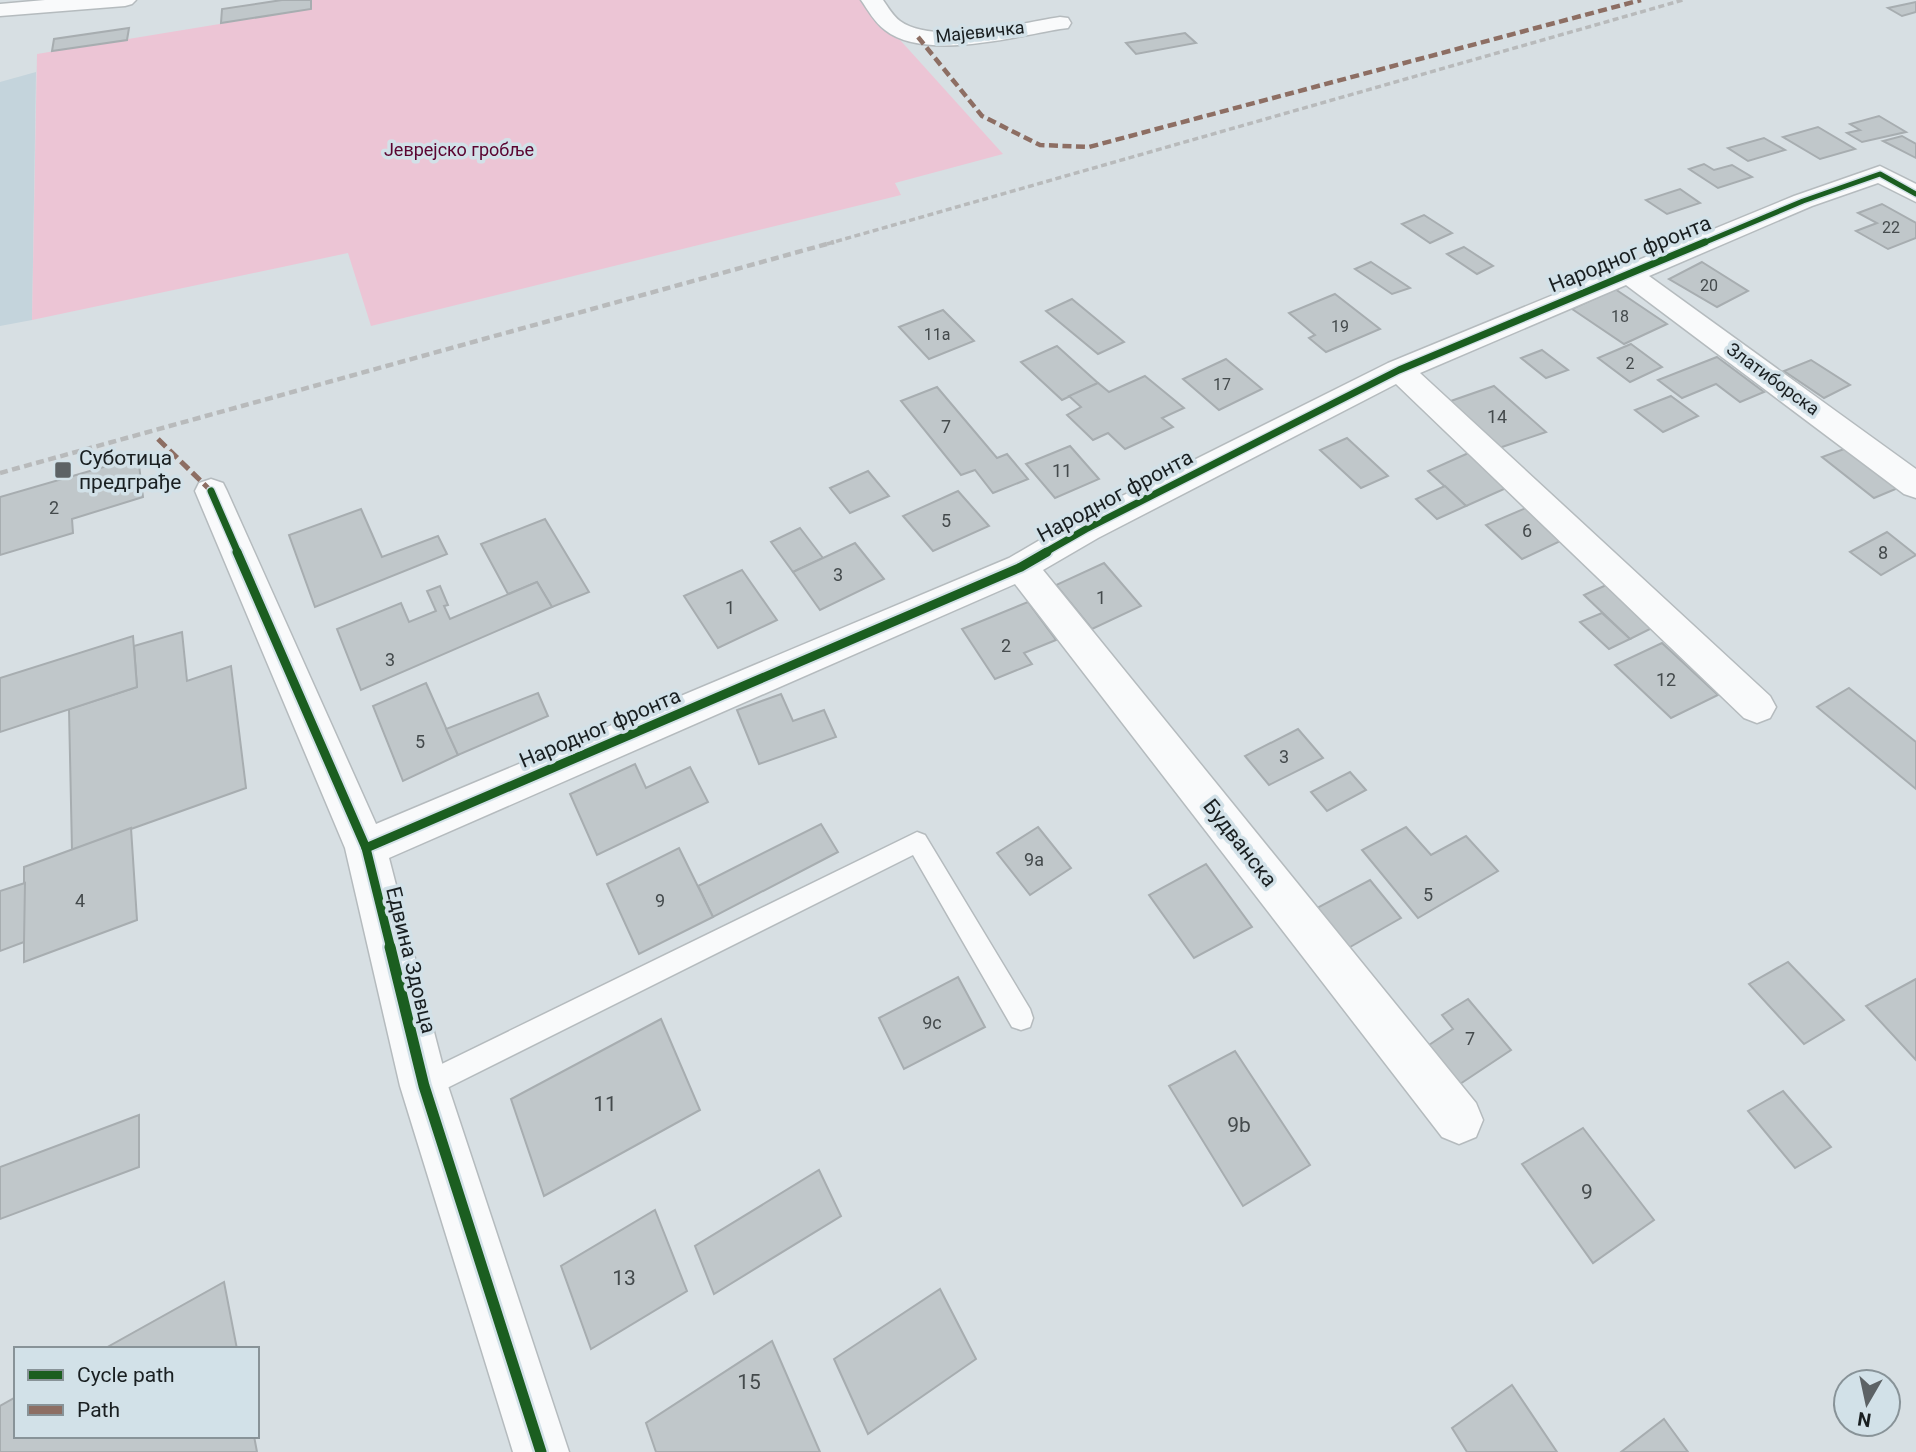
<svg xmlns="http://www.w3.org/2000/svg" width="1916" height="1452" font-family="Roboto,sans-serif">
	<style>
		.built { fill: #c4d4dc }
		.green { fill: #ecc5d5 }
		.building { fill: #c0c7ca; stroke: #a7adb0; stroke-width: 2 }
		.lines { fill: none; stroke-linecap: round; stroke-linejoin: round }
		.service-casing { stroke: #b5bbbe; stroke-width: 3 }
		.minor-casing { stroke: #b5bbbe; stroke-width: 3 }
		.service { fill: #f9fafb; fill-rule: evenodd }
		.minor { fill: #f9fafb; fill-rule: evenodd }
		.rail-far1 { stroke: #b8babb; stroke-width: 3.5; stroke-dasharray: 6 3.5; stroke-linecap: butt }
		.rail { stroke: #b8babb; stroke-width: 4.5; stroke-dasharray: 8 4.5; stroke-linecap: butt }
		.quiet-far1 { stroke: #8d6e63; stroke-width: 4.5; stroke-dasharray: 9 4.5; stroke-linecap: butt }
		.quiet { stroke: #8d6e63; stroke-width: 5; stroke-dasharray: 11 5; stroke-linecap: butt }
		.cycleway-far3-casing { stroke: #d2e1e8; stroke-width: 8 }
		.cycleway-far2-casing { stroke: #d2e1e8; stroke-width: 10 }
		.cycleway-far1-casing { stroke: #d2e1e8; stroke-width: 13 }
		.cycleway-casing { stroke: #d2e1e8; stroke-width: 16 }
		.cycleway-far3 { stroke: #1b5e20; stroke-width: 5 }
		.cycleway-far2 { stroke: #1b5e20; stroke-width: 7 }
		.cycleway-far1 { stroke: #1b5e20; stroke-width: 9 }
		.cycleway { stroke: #1b5e20; stroke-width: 11 }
		.poi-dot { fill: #5c6265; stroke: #d2e1e8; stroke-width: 2.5 }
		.labels { text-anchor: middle; stroke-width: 7; stroke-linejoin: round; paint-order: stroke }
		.far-number-label { font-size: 16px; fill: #444a4c }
		.far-street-label { font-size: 18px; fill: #191f21; stroke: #d2e1e8 }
		.far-park-label { font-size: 18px; fill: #5a0430; stroke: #d2e1e8 }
		.number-label { font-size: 18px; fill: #444a4c }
		.street-label { font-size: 21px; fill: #191f21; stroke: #d2e1e8 }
		.poi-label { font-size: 21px; fill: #191f21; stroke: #d2e1e8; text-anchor: start }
		.near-number-label { font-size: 21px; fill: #444a4c }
	</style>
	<rect width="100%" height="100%" fill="#d7dfe3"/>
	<polygon class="built" points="36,72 32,320 0,326 0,82"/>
	<polygon class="green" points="311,0 864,0 1003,154 895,183 901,195 371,326 348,253 32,320 37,54 311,9"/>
	<g class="building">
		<polygon points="282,0 311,0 311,9 221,23 222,9"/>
		<polygon points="1916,2 1916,12 1902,16 1888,8"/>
		<polygon points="129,28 127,40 52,51 54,39"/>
		<polygon points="1185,33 1196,43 1136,54 1126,43"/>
		<polygon points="1879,116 1906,132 1862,142 1847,133 1860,130 1850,124"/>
		<polygon points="1818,127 1855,149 1820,159 1783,137"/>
		<polygon points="1902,136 1916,144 1916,158 1883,141"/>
		<polygon points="1764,138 1785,150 1748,161 1728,148"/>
		<polygon points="1704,164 1714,170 1732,165 1752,177 1718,188 1689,169"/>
		<polygon points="1680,189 1700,203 1667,214 1646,200"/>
		<polygon points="1882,204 1916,223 1916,238 1888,249 1856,231 1877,223 1858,213"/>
		<polygon points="1424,215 1452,233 1430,243 1402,224"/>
		<polygon points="1464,247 1493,266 1477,274 1447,254"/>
		<polygon points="1371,262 1410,288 1392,294 1355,269"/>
		<polygon points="1702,262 1748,291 1717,307 1669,279"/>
		<polygon points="1615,289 1667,324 1624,344 1572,309"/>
		<polygon points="1335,294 1380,329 1326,352 1309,338 1315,335 1289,313"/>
		<polygon points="1072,299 1124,342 1098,354 1046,311"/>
		<polygon points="943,310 974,341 929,359 899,327"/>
		<polygon points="1631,344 1662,367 1630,382 1598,358"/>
		<polygon points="1057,346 1098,383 1062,400 1021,362"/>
		<polygon points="1542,350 1568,370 1546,378 1521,358"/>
		<polygon points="1717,357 1764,392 1740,402 1716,384 1682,398 1658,380"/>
		<polygon points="1226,359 1262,389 1219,410 1183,379"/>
		<polygon points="1811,360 1850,385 1824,398 1784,371"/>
		<polygon points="1145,376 1184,408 1162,418 1173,427 1125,449 1108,433 1093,440 1067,415 1081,407 1069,396 1098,383 1109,392"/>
		<polygon points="1494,386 1546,432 1499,448 1448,402"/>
		<polygon points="937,387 997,458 1007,454 1028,479 993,493 975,470 961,475 901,401"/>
		<polygon points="1671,396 1698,416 1663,432 1635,410"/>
		<polygon points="1347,438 1388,476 1361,488 1320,450"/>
		<polygon points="1070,446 1099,479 1055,498 1026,464"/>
		<polygon points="1847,448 1898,488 1874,498 1822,457"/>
		<polygon points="1473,451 1513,485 1466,506 1428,471"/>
		<polygon points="138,457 143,497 72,519 73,533 0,555 0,497"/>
		<polygon points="868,471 889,496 850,513 830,488"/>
		<polygon points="1445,486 1466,506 1437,519 1416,499"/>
		<polygon points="958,491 989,526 933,551 903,516"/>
		<polygon points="1533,505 1569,537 1522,559 1486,525"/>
		<polygon points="361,509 382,557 438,536 447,554 315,607 289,535"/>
		<polygon points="545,519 589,592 552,607 537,582 508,594 481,544"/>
		<polygon points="800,528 823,558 793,572 771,542"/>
		<polygon points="1887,532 1916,555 1881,575 1850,552"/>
		<polygon points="855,543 884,579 820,610 793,572"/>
		<polygon points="1104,563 1141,606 1092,629 1056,585"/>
		<polygon points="742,570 777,620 718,648 684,596"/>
		<polygon points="537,582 552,607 361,690 337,629 401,603 409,622 436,611 427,591 440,586 448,605 444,606 450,619"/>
		<polygon points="1613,582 1660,624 1630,639 1584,595"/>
		<polygon points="1028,602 1056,640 1024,653 1032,664 995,679 962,629"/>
		<polygon points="1602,613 1630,639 1609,649 1580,622"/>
		<polygon points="182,632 187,681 231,666 246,788 72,850 69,709 137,687 134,646"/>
		<polygon points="133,636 137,687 0,732 0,678"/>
		<polygon points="1662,643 1718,695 1671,718 1615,665"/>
		<polygon points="426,683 458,755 403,781 373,706"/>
		<polygon points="1849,688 1916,742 1916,789 1817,707"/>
		<polygon points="538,693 548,716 458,755 446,729"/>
		<polygon points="781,694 793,721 824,710 836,737 759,764 737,710"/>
		<polygon points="1298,729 1323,758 1269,785 1245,756"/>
		<polygon points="635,764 646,788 690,767 708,802 597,855 570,794"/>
		<polygon points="1350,772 1366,790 1327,811 1311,792"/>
		<polygon points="821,824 838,852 713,917 698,886"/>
		<polygon points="1038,827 1071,868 1030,895 997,853"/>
		<polygon points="1406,827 1431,855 1466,836 1498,871 1418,918 1362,850"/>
		<polygon points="131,828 137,920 24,962 24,867"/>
		<polygon points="679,848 713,917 639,954 607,884"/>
		<polygon points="1206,864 1252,927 1194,958 1149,895"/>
		<polygon points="1370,880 1401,918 1343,951 1313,910"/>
		<polygon points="25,883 24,942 0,951 0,891"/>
		<polygon points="1788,962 1844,1020 1804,1044 1749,984"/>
		<polygon points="958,977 985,1027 904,1069 879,1018"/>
		<polygon points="1916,979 1916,1060 1866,1006"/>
		<polygon points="1468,999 1511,1050 1454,1088 1423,1049 1453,1029 1442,1015"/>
		<polygon points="661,1019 700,1110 544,1196 511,1099"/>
		<polygon points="1235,1051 1310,1165 1243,1206 1169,1086"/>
		<polygon points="1783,1091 1831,1147 1795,1168 1748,1111"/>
		<polygon points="139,1115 139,1167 0,1219 0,1167"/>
		<polygon points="1583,1128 1654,1220 1593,1263 1522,1164"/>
		<polygon points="819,1170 841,1216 714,1294 695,1246"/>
		<polygon points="655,1210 687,1291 591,1349 561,1266"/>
		<polygon points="224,1282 237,1349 104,1349"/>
		<polygon points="940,1289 976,1359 868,1434 834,1359"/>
		<polygon points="772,1341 820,1452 656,1452 646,1423"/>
		<polygon points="1512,1385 1557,1452 1467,1452 1452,1428"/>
		<polygon points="16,1397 16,1436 254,1436 257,1452 0,1452 0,1406"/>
		<polygon points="1664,1419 1688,1452 1621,1452"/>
	</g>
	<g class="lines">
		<defs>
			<polygon id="service" points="917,832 925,835 1030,1009 1033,1018 1030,1027 1021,1030 1012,1027 913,855 433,1095 424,1099 415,1095 411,1086 415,1077"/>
			<g id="minor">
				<polygon points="45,0 136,0 132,4 125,6 0,16 0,4"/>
				<path d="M861,0H883C888,7 893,16 900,21C934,46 1021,23 1060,17L1068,18L1071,23L1068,28L1060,29C1014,37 924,61 885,30C875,23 868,10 861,0Z"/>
				<polygon points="1880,166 1916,184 1916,202 1878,183 1812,206 1649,276 1916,469 1916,498 1904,494 1626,285 1420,373 1770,696 1776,707 1770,718 1757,723 1744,718 1396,384 1098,538 1043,570 1476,1103 1483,1120 1476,1137 1459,1144 1442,1137 1015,584 389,858 448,1086 569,1452 513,1452 400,1086 345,848 195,491 199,483 211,479 223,483 227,491 376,824 1009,558 1074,520 1388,363 1794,196"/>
			</g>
		</defs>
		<use href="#service" class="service-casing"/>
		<use href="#minor" class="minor-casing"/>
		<use href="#service" class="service"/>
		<use href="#minor" class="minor"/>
		<polyline class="rail-far1" points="827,244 1683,0"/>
		<polyline class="rail" points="0,473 834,242"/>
		<polyline class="quiet-far1" points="918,37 982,116 1040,145 1089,147 1641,0"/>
		<polyline class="quiet" points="158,439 211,491"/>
		<defs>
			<polyline id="cycleway-far3" points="1701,244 1803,201 1880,174 1916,194"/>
			<g id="cycleway-far2">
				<polyline points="211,491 238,553"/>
				<polyline points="1044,553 1086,529 1399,370 1705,242"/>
			</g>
			<g id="cycleway-far1">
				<polyline points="237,552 366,848 391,949"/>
				<polyline points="366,848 1021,567 1047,552"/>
			</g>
			<polyline id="cycleway" points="390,947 424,1086 541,1452"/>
		</defs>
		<use href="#cycleway-far3" class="cycleway-far3-casing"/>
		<use href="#cycleway-far2" class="cycleway-far2-casing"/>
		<use href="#cycleway-far1" class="cycleway-far1-casing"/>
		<use href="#cycleway" class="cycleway-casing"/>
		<use href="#cycleway-far3" class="cycleway-far3"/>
		<use href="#cycleway-far2" class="cycleway-far2"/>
		<use href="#cycleway-far1" class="cycleway-far1"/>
		<use href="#cycleway" class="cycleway"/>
	</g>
	<rect class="poi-dot" x="54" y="461" width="18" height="18" rx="3.5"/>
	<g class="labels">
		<g class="far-number-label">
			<text x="1891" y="233">22</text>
			<text x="1709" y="291">20</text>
			<text x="1620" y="322">18</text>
			<text x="1340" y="332">19</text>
			<text x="937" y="340">11a</text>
			<text x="1630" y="369">2</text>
			<text x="1222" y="390">17</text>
		</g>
		<g class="far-street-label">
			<text transform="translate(980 32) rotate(-6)" y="6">Мајевичка</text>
			<text transform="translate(1773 379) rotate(36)" y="6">Златиборска</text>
		</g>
		<g class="far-park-label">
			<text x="459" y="156">Јеврејско гробље</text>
		</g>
		<g class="number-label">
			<text x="1497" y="423">14</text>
			<text x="946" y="433">7</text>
			<text x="1062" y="477">11</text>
			<text x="54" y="514">2</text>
			<text x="946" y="527">5</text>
			<text x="1527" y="537">6</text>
			<text x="1883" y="559">8</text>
			<text x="838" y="581">3</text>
			<text x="1101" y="604">1</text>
			<text x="730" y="614">1</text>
			<text x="1006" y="652">2</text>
			<text x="390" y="666">3</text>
			<text x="1666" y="686">12</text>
			<text x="420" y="748">5</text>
			<text x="1284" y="763">3</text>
			<text x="1034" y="866">9a</text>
			<text x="1428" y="901">5</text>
			<text x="80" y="907">4</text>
			<text x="660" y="907">9</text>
			<text x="932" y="1029">9c</text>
			<text x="1470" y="1045">7</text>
		</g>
		<g class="street-label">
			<text transform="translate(1630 254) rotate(-22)" y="7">Народног фронта</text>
			<text transform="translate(1115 496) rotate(-28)" y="7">Народног фронта</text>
			<text transform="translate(600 728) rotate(-23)" y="7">Народног фронта</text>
			<text transform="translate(1240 843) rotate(52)" y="7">Будванска</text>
			<text transform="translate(411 960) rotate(76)" y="7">Едвина Здовца</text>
		</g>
		<g class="poi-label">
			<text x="79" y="465">Суботица<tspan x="79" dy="24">предграђе</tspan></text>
		</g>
		<g class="near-number-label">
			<text x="605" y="1111">11</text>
			<text x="1239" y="1132">9b</text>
			<text x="1587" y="1199">9</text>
			<text x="624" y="1285">13</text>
			<text x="749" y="1389">15</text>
		</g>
	</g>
	<rect x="14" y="1347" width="245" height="91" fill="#d2e1e8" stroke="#889398" stroke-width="2"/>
	<rect x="28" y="1370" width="35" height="10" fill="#1b5e20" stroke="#889398" stroke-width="2"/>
	<text x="77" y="1382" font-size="21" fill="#191f21">Cycle path</text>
	<rect x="28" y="1405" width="35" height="10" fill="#8d6e63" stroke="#889398" stroke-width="2"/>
	<text x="77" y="1417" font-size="21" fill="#191f21">Path</text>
	<g transform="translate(1867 1403) rotate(189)"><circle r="33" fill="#d2e1e8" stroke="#889398" stroke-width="2"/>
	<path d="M0-5L12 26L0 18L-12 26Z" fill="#5c6265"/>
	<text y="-10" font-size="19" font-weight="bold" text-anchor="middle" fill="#191f21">N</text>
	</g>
</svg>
